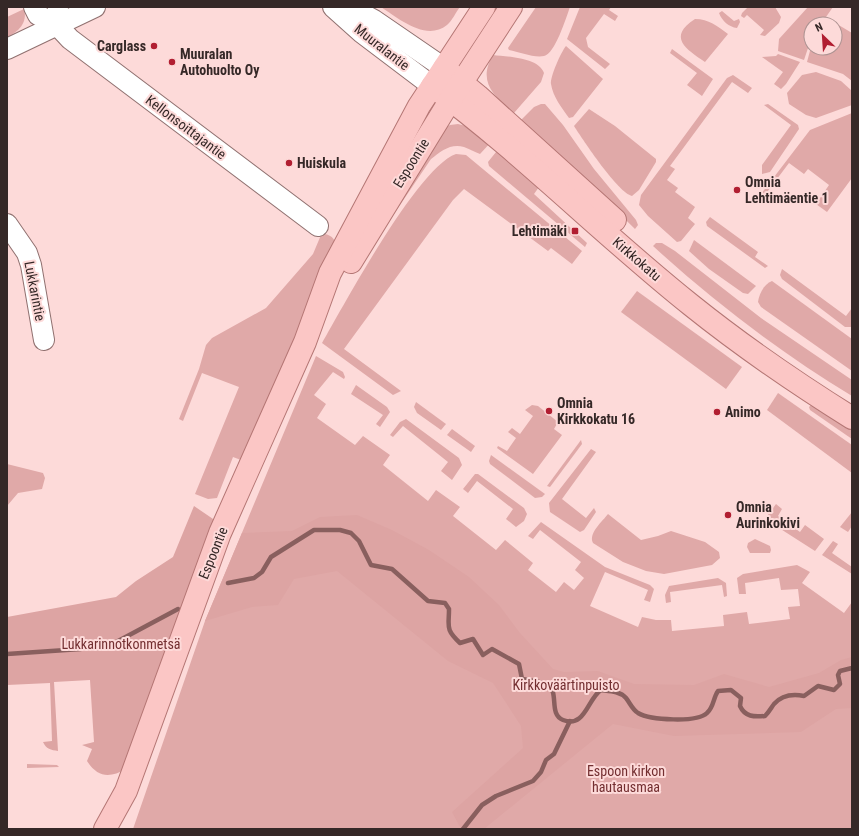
<svg xmlns="http://www.w3.org/2000/svg" width="859" height="836" font-family="'Roboto Condensed',sans-serif">
	<style>
		.green { fill: #e0a9a8 }
		.forest { fill: #dda4a3 }
		.lines { fill: none; stroke-linecap: round; stroke-linejoin: round }
		.stream { stroke: #895f5e; stroke-width: 4.5 }
		.minor-casing { stroke: #907170; stroke-width: 22 }
		.major-casing { stroke: #b47674; stroke-width: 24 }
		.minor { stroke: #fff; stroke-width: 20 }
		.major { stroke: #fbc6c5; stroke-width: 22 }
		.poi-dot { fill: #b11e31; stroke: #fddad9; stroke-width: 1.5 }
		.labels { text-anchor: middle; stroke-width: 4; stroke-linejoin: round; paint-order: stroke }
		.poi-label { font-size: 14px; font-weight: bold; fill: #352827; stroke: #fddad9; text-anchor: start }
		.street-label { font-size: 14px; fill: #352827; stroke: #fddad9 }
		.park-label { font-size: 14px; fill: #732e30; stroke: #fddad9 }
	</style>
	<rect width="100%" height="100%" fill="#fddad9"/>
	<g class="green">
		<path d="M381,7H460C456,12 452,21 447,25C426,42 398,18 381,7Z"/>
		<path d="M536,7H570C566,18 555,54 544,56C534,58 519,52 509,50L508,48Z"/>
		<polygon points="580,7 611,7 609,10 618,16 615,21 604,14 586,38 588,47 610,64 605,69 567,39"/>
		<polygon points="748,7 775,7 781,17 779,23 765,36 760,35 764,30 747,15 744,18 741,16 742,13"/>
		<polygon points="808,7 833,7 821,24 811,24 811,39 804,60 778,51 779,39"/>
		<path d="M24,9C28,23 18,32 7,37V17Z"/>
		<path d="M722,11L734,21L739,19L740,22L737,28C729,27 722,21 719,13Z"/>
		<path d="M695,19C709,19 717,26 728,34L705,62C686,49 667,37 695,19Z"/>
		<polygon points="832,21 852,33 852,81 843,74 807,62 811,47 835,48 835,24 826,24"/>
		<path d="M566,46L603,79L573,117L569,118C562,108 553,97 551,84C550,77 561,52 566,46Z"/>
		<polygon points="672,49 713,79 702,96 687,85 697,73 670,53"/>
		<polygon points="778,54 800,62 786,84 781,89 774,84 783,72 762,57 776,56"/>
		<path d="M493,55C507,57 538,57 544,73L541,82L514,113C494,96 477,82 493,55Z"/>
		<polygon points="816,72 841,81 852,91 852,105 816,118 806,115 789,104 787,93 802,75"/>
		<polygon points="733,75 752,88 748,93 732,82 670,166 675,169 667,180 678,188 675,192 695,207 688,218 695,224 681,241 677,242 648,216 639,205 641,195 727,78"/>
		<polygon points="541,104 545,104 563,125 594,169 636,220 638,225 635,229 577,172 521,120 534,107"/>
		<polygon points="768,104 798,125 799,129 770,172 762,174 762,165 791,125 764,105"/>
		<path d="M589,109L615,126L656,159V162L639,190L632,196C618,193 583,140 574,126Z"/>
		<polygon points="852,113 852,178 827,212 816,204 829,185 808,169 804,174 789,163 761,200 758,198 810,130"/>
		<path d="M458,124L466,126L492,141L480,154C474,152 470,149 464,147C451,143 441,151 431,159L373,245L441,130L450,125Z"/>
		<polygon points="500,147 539,187 534,194 587,243 585,247 489,166 488,162"/>
		<path d="M456,154L466,155L582,251L572,264L551,248L548,251L464,189L453,200L344,349L401,391L393,395L322,343C345,303 418,167 456,154Z"/>
		<polygon points="710,217 758,252 755,257 768,266 765,268 707,226 706,222"/>
		<path d="M324,234C333,235 336,241 337,249L241,460L233,457L217,498L208,499L195,494L239,387L202,373L183,421L179,419L199,369L206,345L212,338L266,308L313,254L321,235Z"/>
		<polygon points="694,240 756,286 748,294 743,293 709,269 689,251"/>
		<path d="M656,243H662L675,251L761,318L852,380V396C781,353 714,302 653,246Z"/>
		<polygon points="782,269 846,316 852,308 852,327 845,327 782,279 780,275"/>
		<path d="M772,281L852,339V371L761,307L758,302C759,294 764,284 772,281Z"/>
		<polygon points="637,291 742,367 726,389 621,312"/>
		<polygon points="316,356 343,372 345,377 344,379 333,372 314,395 326,404 317,418 355,445 363,436 390,455 383,465 428,501 436,490 460,507 453,516 496,550 505,540 533,563 528,570 556,592 564,582 574,590 584,578 575,570 581,562 540,530 533,539 528,536 541,522 605,567 650,585 654,589 650,602 644,600 648,590 605,572 590,606 638,627 642,617 656,620 671,620 672,631 724,626 723,615 747,612 749,624 790,619 788,607 800,606 798,589 781,590 779,578 745,583 746,594 739,594 737,578 743,574 797,565 810,572 802,583 844,613 852,602 852,829 133,829 205,621"/>
		<polygon points="356,385 387,407 390,412 380,427 376,424 383,415 351,394"/>
		<polygon points="778,393 852,445 852,473 767,410"/>
		<polygon points="416,402 446,424 441,430 417,413 414,407"/>
		<polygon points="532,405 538,406 558,422 554,429 562,435 533,474 497,448 498,446 507,451 516,438 508,432 512,428 520,434 533,416 525,410"/>
		<polygon points="811,405 852,425 852,439 810,410 809,407"/>
		<polygon points="406,419 459,458 462,465 452,480 441,471 448,462 403,426 393,437 390,435 400,422"/>
		<polygon points="452,429 475,446 471,452 447,435"/>
		<polygon points="581,440 582,444 550,487 547,486"/>
		<polygon points="591,449 596,452 562,499 586,518 594,508 596,512 584,530 580,532 550,512 549,503"/>
		<polygon points="491,455 545,494 542,497 535,498 490,464 489,461"/>
		<polygon points="7,464 43,473 45,478 42,489 18,493 7,506"/>
		<polygon points="475,474 478,474 524,508 527,514 524,521 516,527 506,519 513,509 477,481 468,493 463,489"/>
		<polygon points="776,504 782,509 778,516 800,532 805,525 824,539 815,551 765,519"/>
		<polygon points="852,512 852,526 848,532 840,527"/>
		<path d="M608,514L641,540L658,536L671,531L705,542L719,552L720,558L712,565L664,574L646,571L623,562L593,543C588,533 603,521 608,514Z"/>
		<polygon points="755,539 770,546 771,550 770,553 750,553 747,547 748,543"/>
		<polygon points="833,541 838,544 832,553 852,567 852,574 822,555"/>
		<polygon points="718,578 726,583 727,596 724,597 722,585 670,592 671,602 666,603 665,595 669,586"/>
		<polygon points="27,764 57,765 59,767 27,768"/>
	</g>
	<g class="forest">
		<path d="M194,506L216,521L126,769C110,778 98,778 87,761L92,749L82,745L94,742L90,680L54,682L58,751C51,750 46,749 43,742L52,741L50,683L7,685V617L116,597L136,581L173,557Z"/>
		<polygon points="357,515 392,530 429,550 469,577 499,605 520,633 553,669 564,672 598,671 634,684 694,685 724,674 769,687 819,673 841,660 852,657 852,708 836,709 801,732 674,736 613,724 484,829 461,829 452,812 523,748 521,726 493,683 448,661 337,571 294,579 278,605 252,607 205,621 242,533 292,531 320,517"/>
	</g>
	<g class="lines">
		<g class="stream">
			<path d="M228,583L254,578L262,572L271,557L314,530H340L351,533L359,541L371,565L392,569L428,601L445,603L449,609C449,627 445,629 460,643L473,639L483,655L492,649L519,664L522,679C530,680 540,681 547,685C560,691 548,714 563,720C585,729 588,698 601,690C609,691 620,691 626,698C630,703 632,709 638,713C650,720 697,723 707,713C714,707 713,698 718,691L731,690L741,698L740,706C745,717 754,717 765,716C769,712 771,708 774,704C782,695 794,694 804,696L818,686L834,690L840,684L838,675L840,671L852,668"/>
			<polyline points="97,648 105,648 178,609"/>
			<polyline points="7,654 81,649"/>
			<polyline points="463,829 482,805 496,796 533,781 541,772 546,760 554,754 570,721"/>
		</g>
		<defs>
			<g id="minor">
				<polyline points="34,7 38,15 57,25 70,39 318,226"/>
				<polyline points="333,7 362,33 432,86"/>
				<polyline points="350,7 374,20 444,68"/>
				<polyline points="57,25 58,7"/>
				<polyline points="7,49 95,7"/>
				<polyline points="7,224 27,253 31,265 44,340"/>
			</g>
			<g id="major">
				<polyline points="444,68 478,96 615,220"/>
				<path d="M432,86C523,153 603,235 691,305C742,346 796,383 852,418"/>
				<polyline points="351,262 451,99 511,7"/>
				<polyline points="105,829 126,791 220,533 305,342 330,273 419,106 484,7"/>
			</g>
		</defs>
		<use href="#minor" class="minor-casing"/>
		<use href="#major" class="major-casing"/>
		<use href="#minor" class="minor"/>
		<use href="#major" class="major"/>
	</g>
	<g class="poi-dot">
		<circle cx="154" cy="46" r="4"/>
		<circle cx="172" cy="62" r="4"/>
		<circle cx="289" cy="163" r="4"/>
		<circle cx="737" cy="190" r="4"/>
		<rect x="571" y="227" width="8" height="8" rx="2"/>
		<circle cx="549" cy="411" r="4"/>
		<circle cx="717" cy="412" r="4"/>
		<circle cx="728" cy="515" r="4"/>
	</g>
	<g class="labels">
		<g class="poi-label">
			<text x="146" y="51" text-anchor="end">Carglass</text>
			<text x="180" y="59">Muuralan<tspan x="180" dy="16">Autohuolto Oy</tspan></text>
			<text x="297" y="168">Huiskula</text>
			<text x="745" y="187">Omnia<tspan x="745" dy="16">Lehtimäentie 1</tspan></text>
			<text x="567" y="236" text-anchor="end">Lehtimäki</text>
			<text x="557" y="408">Omnia<tspan x="557" dy="16">Kirkkokatu 16</tspan></text>
			<text x="725" y="417">Animo</text>
			<text x="736" y="512">Omnia<tspan x="736" dy="16">Aurinkokivi</tspan></text>
		</g>
		<g class="street-label">
			<text transform="translate(382 47) rotate(38)" y="5">Muuralantie</text>
			<text transform="translate(186 127) rotate(37)" y="5">Kellonsoittajantie</text>
			<text transform="translate(411 163) rotate(-58)" y="5">Espoontie</text>
			<text transform="translate(637 259) rotate(41)" y="5">Kirkkokatu</text>
			<text transform="translate(35 291) rotate(79)" y="5">Lukkarintie</text>
			<text transform="translate(213 553) rotate(-68)" y="5">Espoontie</text>
		</g>
		<g class="park-label">
			<text x="121" y="649">Lukkarinnotkonmetsä</text>
			<text x="566" y="690">Kirkkoväärtinpuisto</text>
			<text x="626" y="776">Espoon kirkon<tspan x="626" dy="16">hautausmaa</tspan></text>
		</g>
	</g>
	<rect width="859" height="836" fill="none" stroke="#352827" stroke-width="16"/>
	<g transform="translate(823 36) rotate(335)"><circle r="19" fill="#fddad9" stroke="#ad9392"/>
	<path d="M0-3L7 15L0 10L-7 15Z" fill="#b11e31"/>
	<text y="-6" font-size="11" font-weight="bold" text-anchor="middle" fill="#352827">N</text>
	</g>
</svg>
